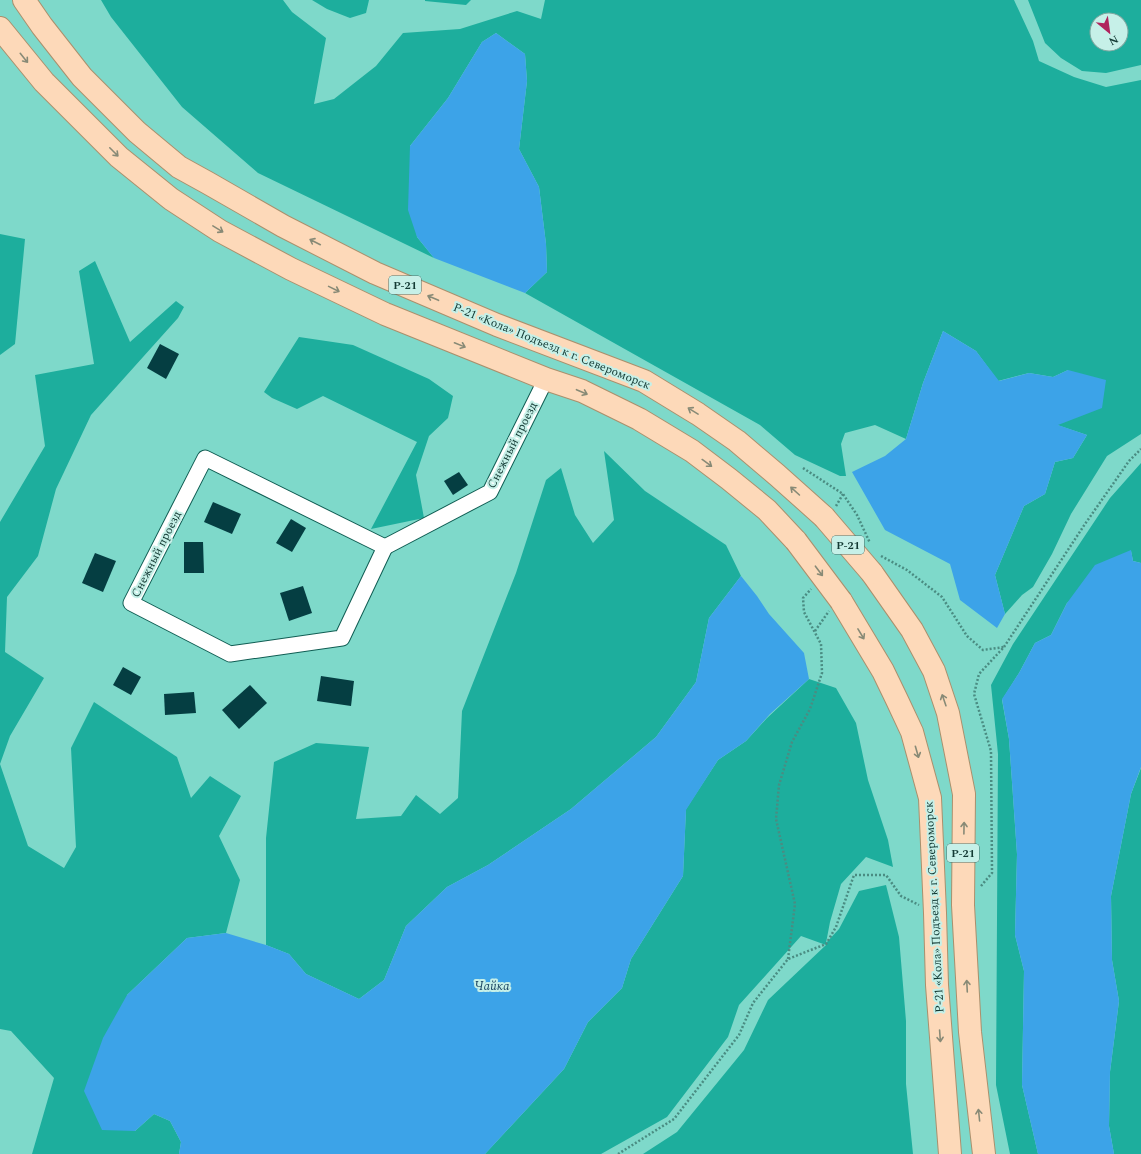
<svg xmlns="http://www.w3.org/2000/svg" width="1141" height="1154" font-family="Spectral,serif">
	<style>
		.green { fill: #1dae9d; fill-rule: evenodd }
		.water { fill: #3ca3e8 }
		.building { fill: #053e42 }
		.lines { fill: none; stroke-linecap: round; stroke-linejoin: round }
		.minor-casing { stroke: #105d53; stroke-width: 17 }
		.primary-casing { stroke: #aa906d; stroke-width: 24 }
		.path { stroke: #4a8c82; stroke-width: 2.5; stroke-dasharray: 2 2; stroke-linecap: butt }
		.minor { stroke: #fff; stroke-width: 15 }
		.primary { stroke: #fdd9b9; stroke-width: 22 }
		.primary-bridge-casing { stroke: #aa906d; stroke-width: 24; stroke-linecap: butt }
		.primary-bridge { stroke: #fdd9b9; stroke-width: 22 }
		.oneway { stroke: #888a76 }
		.labels { text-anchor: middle; stroke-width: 4; stroke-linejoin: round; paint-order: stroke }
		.shield { fill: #c6f0e8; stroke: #49716a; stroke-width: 1 }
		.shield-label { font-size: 11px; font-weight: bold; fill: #133a34 }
		.street-label { font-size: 12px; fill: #133a34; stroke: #c6f0e8 }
		.water-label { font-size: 13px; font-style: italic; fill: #1d4663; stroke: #c6f0e8 }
	</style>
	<rect width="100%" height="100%" fill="#7ed9ca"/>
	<g class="green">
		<polygon points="101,0 283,0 292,12 326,38 314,104 334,99 376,66 403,33 460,29 517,11 541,19 545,0 1014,0 1033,41 1039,61 1074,77 1106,87 1141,80 1141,434 1107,456 1071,514 1052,554 1033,587 1022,595 1005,614 995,575 1024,506 1045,494 1055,462 1073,458 1087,435 1057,425 1068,370 1053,377 1029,373 998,381 976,351 943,331 923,383 906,439 875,425 845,433 841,444 846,476 840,476 795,455 760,425 525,293 547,272 546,244 539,187 519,149 527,81 525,54 496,33 482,42 448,98 410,146 417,237 434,258 258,173 182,107 111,17"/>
		<polygon points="312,0 369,0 366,13 350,18 327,9"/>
		<polygon points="425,0 471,0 466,5 425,1"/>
		<path d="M1028,0H1141V65L1106,73L1082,71L1061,58L1045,43ZM1097,20H1121V44H1097Z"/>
		<polygon points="0,234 25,239 15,344 0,355"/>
		<polygon points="95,261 130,342 176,301 184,307 178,318 91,415 56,489 38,556 7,597 5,652 44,678 10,736 0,764 28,846 64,868 76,847 71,748 94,702 177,757 191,798 210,776 241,796 219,836 240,880 226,933 187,938 127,995 135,1131 154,1114 170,1121 181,1142 179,1154 32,1154 54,1078 11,1031 0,1029 0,522 45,446 35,375 94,364 79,271"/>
		<polygon points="299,337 353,345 429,379 453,396 448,418 429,436 416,475 424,518 371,529 417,442 323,396 297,409 272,398 264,392"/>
		<polygon points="604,451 645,491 726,545 741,576 709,618 696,682 656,737 571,809 488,865 447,887 406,926 384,980 359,999 306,974 289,954 266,945 266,838 274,762 316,743 369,747 356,819 401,816 416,795 440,814 458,798 462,711 516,573 546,480 561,468 575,515 593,543 614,520"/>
		<polygon points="1141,463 1141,563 1133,561 1131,551 1067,603 1051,635 1035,643 1019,673 1002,700 1009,739 1017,854 1015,935 1024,971 1022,1085 1038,1154 1010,1154 996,1085 998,754 991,685 1013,644 1110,498"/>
		<polygon points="809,679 836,688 856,723 868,780 888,840 893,867 866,857 841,884 830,922 826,943 839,929 859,891 886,885 899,937 906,1021 906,1084 913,1154 643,1154 677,1132 744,1050 768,1000 826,945 801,936 739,1005 728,1037 667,1117 601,1154 485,1154 564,1069 588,1022 622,988 631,959 683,876 686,809 718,760 746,741 767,718"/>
		<polygon points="1141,768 1141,1154 1114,1154 1109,1126 1110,1072 1119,1001 1112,960 1111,896 1131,794"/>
	</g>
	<g class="water">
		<polygon points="496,33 525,54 527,81 519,149 539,187 546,244 547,272 525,293 434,258 417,237 408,210 410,146 448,98 482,42"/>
		<polygon points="943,331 976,351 999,381 1029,373 1053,377 1068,370 1106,380 1102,408 1058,425 1087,435 1073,458 1055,462 1045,494 1024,506 995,575 1005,614 997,628 960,600 950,564 885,530 852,472 885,456 906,439 923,383"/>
		<polygon points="1131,550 1133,561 1141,563 1141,767 1131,794 1111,896 1112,960 1119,1001 1110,1072 1109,1126 1114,1154 1038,1154 1022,1085 1024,971 1015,935 1017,854 1009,739 1002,699 1019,673 1035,643 1051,635 1067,603 1095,565"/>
		<polygon points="741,576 757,596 769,614 804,653 809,679 770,714 746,741 718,760 686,810 683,876 631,959 622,988 588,1022 564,1069 485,1154 179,1154 181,1142 170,1121 154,1114 135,1131 102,1130 84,1091 103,1038 127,995 187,938 226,933 266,945 289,954 306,974 359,999 384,980 406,926 447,887 488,865 571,809 656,737 696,682 709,618"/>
	</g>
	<g class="building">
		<polygon points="160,344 179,354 166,379 147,368"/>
		<polygon points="459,472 468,485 453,495 444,481"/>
		<polygon points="213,502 241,514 232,534 204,522"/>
		<polygon points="291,519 306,528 292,552 276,543"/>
		<polygon points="184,542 203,542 204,573 184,573"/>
		<polygon points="95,553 116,561 103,592 82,583"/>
		<polygon points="303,586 312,613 289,621 280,593"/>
		<polygon points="123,667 141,677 131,695 113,685"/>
		<polygon points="321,676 354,681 351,706 317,701"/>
		<polygon points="250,685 267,703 239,729 222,710"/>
		<polygon points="194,692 196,713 165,715 164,694"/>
	</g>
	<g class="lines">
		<defs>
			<g id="minor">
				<polygon points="205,458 385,547 342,638 230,654 131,603"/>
				<polyline points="385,547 490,492 546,379"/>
			</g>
			<g id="primary">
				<polyline points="24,0 42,26 82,77 137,132 179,167 208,183 283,226 375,273 497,325 644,381 698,414 737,441 777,475 824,517"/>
				<polyline points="0,28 44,82 119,157 171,199 220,231 291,269 385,314 546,379 582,391 639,419 692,451 729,479 767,510 796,541"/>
				<polyline points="872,573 912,630 934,671 948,713 964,794 963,905 970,1032 984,1154"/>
				<polyline points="841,601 883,671 897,700 912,732 930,798 935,913 937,985 950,1154"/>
			</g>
		</defs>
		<use href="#minor" class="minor-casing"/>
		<use href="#primary" class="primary-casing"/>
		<g class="path">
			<polyline points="803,468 843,494 857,515 870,543"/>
			<polyline points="836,506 843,494"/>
			<polyline points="881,556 907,570 942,597 967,636 983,650 1004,647"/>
			<polyline points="815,631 829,611"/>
			<polyline points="981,886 992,873 991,751 974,694 979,674 1004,647 1085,524 1129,461 1141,449"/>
			<polyline points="788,959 795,904 776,819 779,785 792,742 810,709 822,673 821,644 804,612 803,598 811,589"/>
			<polyline points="618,1154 674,1119 739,1035 753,1003 788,959 826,944 836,927 854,875 886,875 901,896 919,905"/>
		</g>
		<use href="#minor" class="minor"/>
		<use href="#primary" class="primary"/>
		<defs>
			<g id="primary-bridge">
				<polyline points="824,517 872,573"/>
				<polyline points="796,541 841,601"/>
			</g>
		</defs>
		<use href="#primary-bridge" class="primary-bridge-casing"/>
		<use href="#primary-bridge" class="primary-bridge"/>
	</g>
	<defs><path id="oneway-shaft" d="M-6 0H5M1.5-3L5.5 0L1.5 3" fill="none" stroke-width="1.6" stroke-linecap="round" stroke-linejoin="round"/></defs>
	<g class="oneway">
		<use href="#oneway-shaft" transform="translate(24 58) rotate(51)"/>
		<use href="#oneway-shaft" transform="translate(114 152) rotate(45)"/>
		<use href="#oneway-shaft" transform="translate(218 229) rotate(31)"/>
		<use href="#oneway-shaft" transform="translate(315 242) rotate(-153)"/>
		<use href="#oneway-shaft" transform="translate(334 289) rotate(26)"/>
		<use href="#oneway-shaft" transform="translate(433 298) rotate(-157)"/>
		<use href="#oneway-shaft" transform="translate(460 345) rotate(22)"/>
		<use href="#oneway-shaft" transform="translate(582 392) rotate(23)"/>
		<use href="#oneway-shaft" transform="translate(693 411) rotate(-148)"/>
		<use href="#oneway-shaft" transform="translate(707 463) rotate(36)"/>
		<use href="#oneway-shaft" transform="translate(795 491) rotate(-138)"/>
		<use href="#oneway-shaft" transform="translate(819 571) rotate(53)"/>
		<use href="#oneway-shaft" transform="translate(861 634) rotate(59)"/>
		<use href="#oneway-shaft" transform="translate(944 700) rotate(-109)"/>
		<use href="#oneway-shaft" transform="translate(917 752) rotate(74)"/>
		<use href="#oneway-shaft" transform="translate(964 828) rotate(-89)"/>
		<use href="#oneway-shaft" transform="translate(967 986) rotate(-93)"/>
		<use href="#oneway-shaft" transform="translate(940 1036) rotate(86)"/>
		<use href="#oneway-shaft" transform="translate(979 1115) rotate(-96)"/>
	</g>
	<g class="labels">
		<g class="shield">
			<rect x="389" y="276" width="32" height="18" rx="3"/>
			<rect x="832" y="536" width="32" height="18" rx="3"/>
			<rect x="947" y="844" width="32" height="18" rx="3"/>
		</g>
		<g class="shield-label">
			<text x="405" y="289">Р-21</text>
			<text x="848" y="549">Р-21</text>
			<text x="963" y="857">Р-21</text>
		</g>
		<g class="street-label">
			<text transform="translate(552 346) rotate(22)" y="4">Р-21 «Кола» Подъезд к г. Североморск</text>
			<text transform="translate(512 445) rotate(-63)" y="4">Снежный проезд</text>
			<text transform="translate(156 554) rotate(-63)" y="4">Снежный проезд</text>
			<text transform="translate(934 907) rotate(-93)" y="4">Р-21 «Кола» Подъезд к г. Североморск</text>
		</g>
		<g class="water-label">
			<text x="492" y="990">Чайка</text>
		</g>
	</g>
	<g transform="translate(1109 32) rotate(151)"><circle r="19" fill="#c6f0e8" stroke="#7ea7a0"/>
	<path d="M0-3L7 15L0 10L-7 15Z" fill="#b0235d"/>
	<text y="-6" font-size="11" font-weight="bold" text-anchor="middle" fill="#133a34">N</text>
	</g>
</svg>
